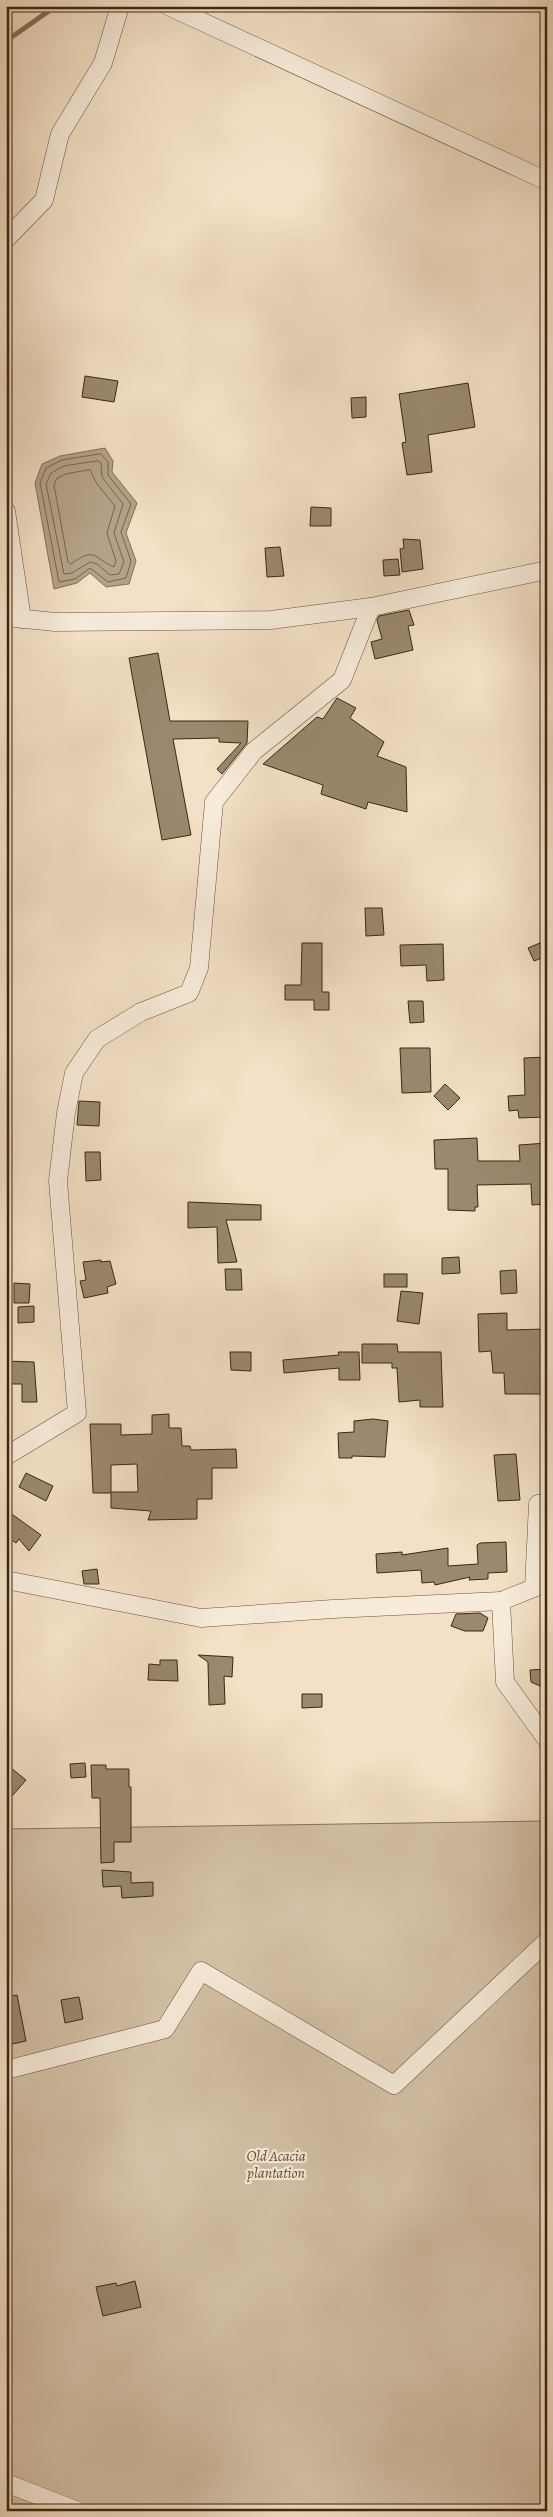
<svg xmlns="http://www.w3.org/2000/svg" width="553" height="2517" font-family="Alegreya,serif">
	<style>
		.green { fill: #d4c1a7; stroke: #87745c }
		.water { fill: #b4a188; stroke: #837158 }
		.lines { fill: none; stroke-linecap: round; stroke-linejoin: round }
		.shore { stroke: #77644c; stroke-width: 1 }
		.stream { stroke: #837158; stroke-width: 5 }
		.building { fill: #9a886f; stroke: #3a2810; fill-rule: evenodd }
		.street-casing { stroke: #68563e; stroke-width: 19 }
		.street { stroke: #f7ebda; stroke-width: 18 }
		.labels { text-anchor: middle; stroke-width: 4.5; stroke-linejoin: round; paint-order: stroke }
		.park-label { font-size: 15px; font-style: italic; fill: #604e36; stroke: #f7ebda }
	</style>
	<rect width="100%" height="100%" fill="#f3e0c6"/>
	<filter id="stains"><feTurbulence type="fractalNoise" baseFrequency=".004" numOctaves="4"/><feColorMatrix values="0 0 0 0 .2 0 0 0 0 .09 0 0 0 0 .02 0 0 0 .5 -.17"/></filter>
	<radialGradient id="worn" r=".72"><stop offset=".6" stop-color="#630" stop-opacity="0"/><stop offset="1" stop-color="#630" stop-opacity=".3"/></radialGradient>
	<polygon class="green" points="547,1821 547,2500 526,2511 6,2511 6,1829"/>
	<polygon class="water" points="105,448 113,461 112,472 137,503 126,533 136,561 129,584 106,587 90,573 77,583 54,589 35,483 42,464 60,456"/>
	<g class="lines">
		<g class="shore">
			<polygon points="101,454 108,462 108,475 131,504 121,532 131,561 126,578 108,582 90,568 75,579 59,582 40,483 46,468 62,460"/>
			<polygon points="98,461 101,463 102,477 123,504 114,533 124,562 119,574 110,575 97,564 90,562 72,573 64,574 46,484 51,473 64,466"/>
			<path d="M90,470L97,484L115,506L107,533L116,561L114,567C93,558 96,546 71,564L68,562L54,485L57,478L66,474Z"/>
		</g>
		<polyline class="stream" points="6,41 56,6"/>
	</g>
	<g class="building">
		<polygon points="85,376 118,381 114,402 82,397"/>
		<polygon points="468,383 475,427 428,435 432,472 407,475 402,443 406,442 399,394"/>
		<polygon points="366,397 366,417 352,418 351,398"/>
		<polygon points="311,507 331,508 331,526 310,526"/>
		<polygon points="403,539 420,540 423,569 402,572 400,549 404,548"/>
		<polygon points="280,547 284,576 267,577 265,548"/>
		<polygon points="398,559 400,575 384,576 383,560"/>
		<polygon points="409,610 414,625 408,626 413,650 375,659 371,642 382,639 377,620 379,616"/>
		<polygon points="158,653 170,721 248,721 247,743 222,774 217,769 241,743 219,742 219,738 173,739 191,835 162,840 129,658"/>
		<polygon points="337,698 356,708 350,718 384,742 377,756 406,767 407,812 368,802 366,809 321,794 323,785 263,764 317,717 323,719"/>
		<polygon points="365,908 382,908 384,935 366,936"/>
		<polygon points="547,940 547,956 534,961 528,948"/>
		<polygon points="302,943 322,943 322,992 329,992 329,1010 314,1010 314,1000 285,1000 285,985 301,985"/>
		<polygon points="443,944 444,980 427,981 426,965 401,966 400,945"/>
		<polygon points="408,1001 423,1001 424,1022 410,1023"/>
		<polygon points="400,1048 430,1048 431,1092 402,1093"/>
		<polygon points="547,1057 547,1117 519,1118 518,1110 509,1111 508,1096 525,1095 524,1058"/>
		<polygon points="445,1084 460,1098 448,1110 434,1096"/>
		<polygon points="79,1101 100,1102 99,1126 77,1125"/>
		<polygon points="477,1138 478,1161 520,1161 519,1145 547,1143 547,1204 532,1205 531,1184 477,1185 478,1207 475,1207 475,1211 448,1210 448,1169 435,1169 434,1140"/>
		<polygon points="85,1152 100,1152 101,1180 86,1181"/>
		<polygon points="188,1202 261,1205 261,1220 226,1220 237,1262 218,1263 217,1227 188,1228"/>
		<polygon points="459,1257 460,1273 442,1274 442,1258"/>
		<polygon points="101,1260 101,1262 110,1261 116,1284 107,1287 108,1293 84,1298 80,1281 86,1280 83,1262"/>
		<polygon points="225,1269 241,1269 242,1290 226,1290"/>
		<polygon points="516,1270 517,1293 501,1294 500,1271"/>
		<rect x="384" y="1274" width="23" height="13"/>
		<polygon points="14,1283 30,1284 29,1303 14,1303"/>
		<polygon points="401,1291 423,1293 419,1324 397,1321"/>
		<polygon points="34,1306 34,1322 18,1323 18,1307"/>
		<polygon points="507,1313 507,1330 546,1329 547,1347 541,1347 543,1394 505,1394 504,1373 493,1373 491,1351 479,1352 478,1314"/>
		<polygon points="362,1344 397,1344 398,1352 441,1352 443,1407 420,1407 420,1400 399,1402 397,1368 392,1368 392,1363 362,1363"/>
		<polygon points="230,1352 251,1352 251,1371 231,1370"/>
		<polygon points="338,1352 359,1352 360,1380 339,1380 339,1368 284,1373 283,1360 339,1355"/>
		<polygon points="6,1361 34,1362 37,1402 22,1402 22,1384 6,1384"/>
		<path d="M169,1414V1428H181L182,1446H190L191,1450L236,1449L237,1468H212V1499H197V1519L148,1520L151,1511L111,1508V1493H93L90,1424H121V1435L152,1434V1415ZM137,1464L138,1492H111V1465Z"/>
		<polygon points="373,1419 388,1421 385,1457 352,1456 352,1458 339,1458 338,1433 354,1432 354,1421"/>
		<polygon points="516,1454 520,1500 498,1501 494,1455"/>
		<polygon points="26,1473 53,1486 46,1501 19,1487"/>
		<polygon points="6,1510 41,1535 29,1551 19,1539 16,1543 6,1536"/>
		<polygon points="506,1542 507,1572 488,1573 488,1579 469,1580 470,1577 435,1585 434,1582 422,1583 421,1570 377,1573 376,1554 402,1552 402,1555 448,1548 448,1566 478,1564 477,1545 480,1543"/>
		<polygon points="97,1569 99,1584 84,1584 82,1571"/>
		<polygon points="480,1613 488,1618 483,1631 465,1631 451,1626 456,1614"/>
		<polygon points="198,1655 233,1657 232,1677 224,1676 225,1704 209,1705 208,1662"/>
		<polygon points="160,1660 177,1660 178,1681 148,1680 149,1664 160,1665"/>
		<polygon points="547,1669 547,1689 531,1682 530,1670"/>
		<polygon points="302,1694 322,1694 322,1707 302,1708"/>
		<polygon points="85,1763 86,1777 71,1778 70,1764"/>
		<polygon points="6,1764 26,1780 6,1803"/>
		<polygon points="91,1765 106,1765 106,1769 129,1769 129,1787 131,1787 131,1842 114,1842 114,1862 101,1863 100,1798 92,1798"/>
		<polygon points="102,1870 131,1872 131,1883 153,1882 153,1896 122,1898 121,1886 103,1887"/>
		<polygon points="17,1995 26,2041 12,2044 8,1997"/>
		<polygon points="79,1997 83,2019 65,2023 61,2000"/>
		<polygon points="135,2281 141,2307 103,2316 96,2287 116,2283 117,2286"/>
	</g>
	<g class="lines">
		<defs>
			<g id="street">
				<polyline points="168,6 547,181"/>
				<polyline points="6,239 44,200 60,134 103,63 120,6"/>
				<polyline points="6,511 22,619"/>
				<polyline points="6,617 55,622 271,620 371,607 547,570"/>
				<polyline points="6,1456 77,1413 58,1181 66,1113 74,1073 97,1039 141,1012 189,993 199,968 214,802 254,751 342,680 371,607"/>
				<polyline points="6,1580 201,1618 333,1609 501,1601 505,1682 547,1740"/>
				<polyline points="501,1601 534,1588 538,1504 547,1503"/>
				<polyline points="6,2070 165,2029 201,1971 394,2085 547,1941"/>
				<polyline points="6,2483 78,2511"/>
			</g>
		</defs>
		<use href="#street" class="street-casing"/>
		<use href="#street" class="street"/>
	</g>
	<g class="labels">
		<g class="park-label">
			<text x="276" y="2161">Old Acacia<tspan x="276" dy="17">plantation</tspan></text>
		</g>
	</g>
	<rect width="553" height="2517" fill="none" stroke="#f3e0c6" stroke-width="25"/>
	<rect x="8" y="8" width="538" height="2502" fill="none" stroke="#3a2810" stroke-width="2.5"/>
	<rect x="12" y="12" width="528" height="2492" fill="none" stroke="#3a2810"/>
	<rect width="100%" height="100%" filter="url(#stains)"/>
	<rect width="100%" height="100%" fill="url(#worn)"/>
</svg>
